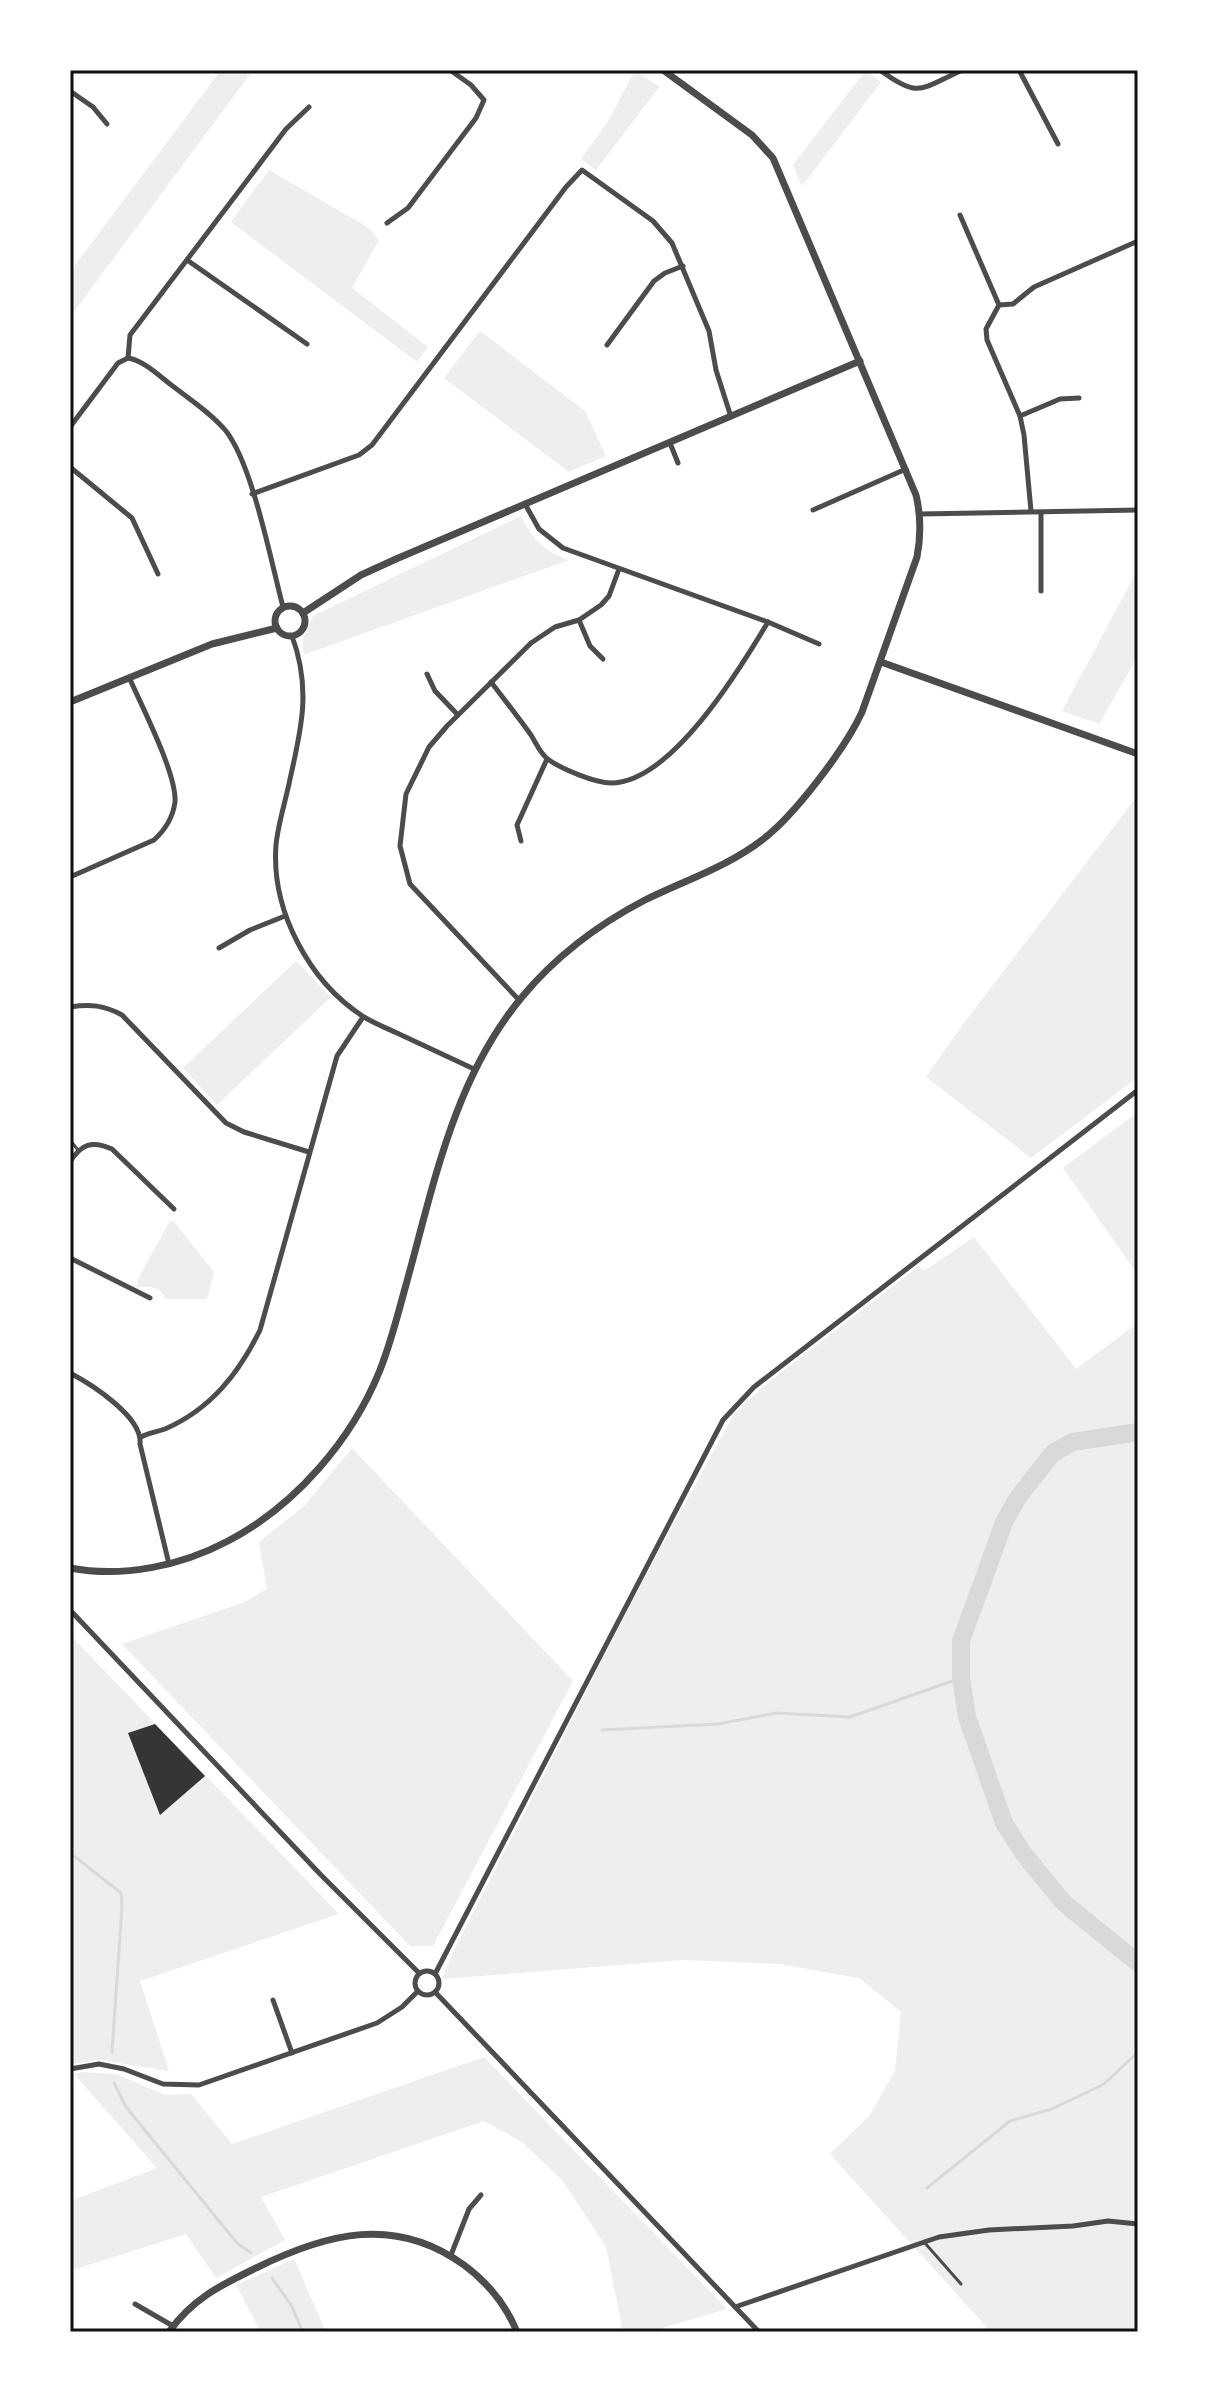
<svg xmlns="http://www.w3.org/2000/svg" width="1208" height="2402" font-family="Manrope,sans-serif">
	<style>
		.green { fill: #eee }
		.lines { fill: none; stroke-linecap: round; stroke-linejoin: round }
		.stream { stroke: #d9d9d9; stroke-width: 3 }
		.river { stroke: #d9d9d9; stroke-width: 18 }
		.building { fill: #353535 }
		.service { stroke: #4c4c4c; stroke-width: 3 }
		.minor { stroke: #4c4c4c; stroke-width: 5 }
		.tertiary { stroke: #4c4c4c; stroke-width: 7 }
		.neatline { fill: none; stroke: #111; stroke-width: 3 }
	</style>
	<rect width="100%" height="100%" fill="#fff"/>
	<g class="green">
		<polygon points="221,70 253,70 70,317 70,272"/>
		<polygon points="635,70 659,87 596,170 581,159 609,120"/>
		<polygon points="866,70 881,82 802,186 793,165"/>
		<polygon points="269,170 369,228 379,240 352,288 428,347 417,362 231,222"/>
		<polygon points="480,331 585,411 606,456 569,472 444,378"/>
		<path d="M521,516C534,541 542,550 569,560L306,654L303,652V638L313,616Z"/>
		<polygon points="1138,569 1138,656 1099,724 1062,711"/>
		<polygon points="1138,795 1138,1077 1031,1158 926,1077 961,1027"/>
		<polygon points="296,961 331,997 217,1105 183,1068"/>
		<polygon points="1138,1112 1138,1275 1063,1168"/>
		<path d="M170,1221L174,1222L214,1272L207,1299H165C161,1285 149,1287 137,1287L138,1279Z"/>
		<polygon points="974,1237 1076,1369 1138,1323 1138,2332 991,2332 830,2154 870,2115 895,2071 901,2012 859,1978 779,1964 684,1960 442,1979 453,1952 648,1571 734,1414 766,1384 919,1266 924,1271"/>
		<polygon points="352,1448 573,1681 433,1946 410,1946 122,1644 242,1603 267,1589 259,1542 304,1506"/>
		<polygon points="70,1635 339,1914 140,1981 169,2071 99,2060 70,2064"/>
		<polygon points="484,2057 727,2309 648,2332 623,2332 606,2247 563,2181 522,2142 484,2121 261,2197 285,2240 216,2278 186,2234 70,2271 70,2201 157,2168 74,2074 83,2072 116,2074 165,2095 191,2094 232,2144"/>
		<polygon points="294,2259 326,2332 261,2332 236,2285"/>
	</g>
	<g class="lines">
		<g class="stream">
			<polyline points="602,1730 718,1724 776,1713 850,1717 961,1678"/>
			<polyline points="74,1856 121,1893 122,1907 112,2052"/>
			<polyline points="114,2083 126,2107 237,2243 251,2253"/>
			<polyline points="927,2188 1010,2121 1052,2109 1104,2084 1138,2052"/>
			<polyline points="272,2278 291,2305 303,2332"/>
		</g>
		<polyline class="river" points="1138,1432 1073,1442 1053,1453 1019,1496 1005,1520 961,1641 961,1678 967,1717 1004,1823 1023,1853 1064,1903 1138,1963"/>
	</g>
	<polygon class="building" points="155,1724 205,1776 160,1815 128,1733"/>
	<g class="lines">
		<g class="service">
			<polyline points="70,1140 78,1150"/>
			<polyline points="924,2242 961,2284"/>
		</g>
		<g class="minor">
			<path d="M880,70C920,100 921,88 963,70"/>
			<polyline points="1019,70 1058,144"/>
			<polyline points="70,91 93,107 107,124"/>
			<polyline points="960,215 999,305"/>
			<polyline points="387,223 408,208 476,118 484,100 471,85 450,70"/>
			<polyline points="187,260 307,344"/>
			<polyline points="999,305 986,329 987,340 1020,416 1024,435 1031,511"/>
			<polyline points="999,305 1013,304 1034,287 1138,241"/>
			<polyline points="607,345 654,281 665,273 683,266"/>
			<polyline points="128,358 130,335 286,129 309,107"/>
			<polyline points="1020,416 1060,399 1079,398"/>
			<path d="M70,427L118,363L128,358C145,361 160,377 174,387C192,401 212,414 226,431C253,466 271,562 283,607"/>
			<polyline points="670,443 678,463"/>
			<polyline points="70,467 132,518 158,574"/>
			<polyline points="252,494 359,455 372,445 566,187 582,170 653,221 672,243 709,331 716,370 731,417"/>
			<polyline points="525,504 539,529 563,548 768,622 819,644"/>
			<polyline points="813,510 906,469"/>
			<polyline points="1041,513 1041,591"/>
			<polyline points="920,514 1138,510"/>
			<polyline points="579,620 590,646 603,659"/>
			<path d="M292,636C311,687 302,727 290,779C286,800 278,823 276,845C271,910 309,982 364,1017C374,1023 386,1028 397,1033C423,1045 448,1057 474,1069"/>
			<polyline points="427,674 435,691 458,715"/>
			<path d="M491,682C504,699 518,717 531,735C536,743 541,755 549,760C562,769 595,783 611,783C671,783 740,669 768,622"/>
			<polyline points="521,841 517,825 547,759"/>
			<path d="M70,877L154,840C165,830 173,817 175,802C177,774 141,705 129,677"/>
			<polyline points="219,948 250,930 285,916"/>
			<polyline points="519,1000 410,884 400,846 406,794 429,747 447,726 531,643 555,627 579,620 601,605 609,596 619,569"/>
			<path d="M70,1007C90,1004 104,1005 122,1015L226,1123L244,1132L309,1152"/>
			<path d="M70,1162C81,1144 92,1140 112,1149L174,1209"/>
			<polyline points="70,1258 150,1298"/>
			<path d="M70,1373C91,1384 143,1417 140,1444L169,1564"/>
			<path d="M141,1437C148,1433 157,1432 165,1429C211,1409 239,1373 260,1330L337,1056L363,1017"/>
			<polyline points="70,1610 321,1875 419,1973"/>
			<circle cx="427" cy="1983" r="12"/>
			<polyline points="435,1974 723,1420 754,1387 1138,1090"/>
			<polyline points="435,1992 759,2332"/>
			<polyline points="273,2000 292,2053"/>
			<polyline points="70,2069 99,2064 124,2069 163,2084 199,2085 377,2023 402,2007 418,1991"/>
			<polyline points="451,2255 469,2209 481,2195"/>
			<polyline points="135,2304 173,2326"/>
			<polyline points="735,2307 939,2237 989,2230 1073,2226 1108,2221 1138,2224"/>
		</g>
		<g class="tertiary">
			<circle cx="290" cy="621" r="15"/>
			<polyline points="303,613 361,575 396,559 860,361"/>
			<polyline points="881,662 1138,754"/>
			<polyline points="70,702 212,644 277,628"/>
			<path d="M70,1568C123,1578 181,1566 228,1541C295,1506 352,1440 380,1370C390,1345 397,1318 404,1292C433,1189 452,1081 522,997C556,956 597,925 645,900C683,881 727,867 762,840C794,816 845,749 862,712L917,557C921,536 921,516 916,495L773,158L752,135L663,70"/>
			<path d="M169,2332C192,2299 221,2285 256,2268C327,2233 395,2215 464,2265C487,2282 506,2305 517,2332"/>
		</g>
	</g>
	<rect width="1208" height="2402" fill="none" stroke="#ffffff" stroke-width="144"/>
	<rect x="72" y="72" width="1064" height="2258" class="neatline"/>
</svg>
